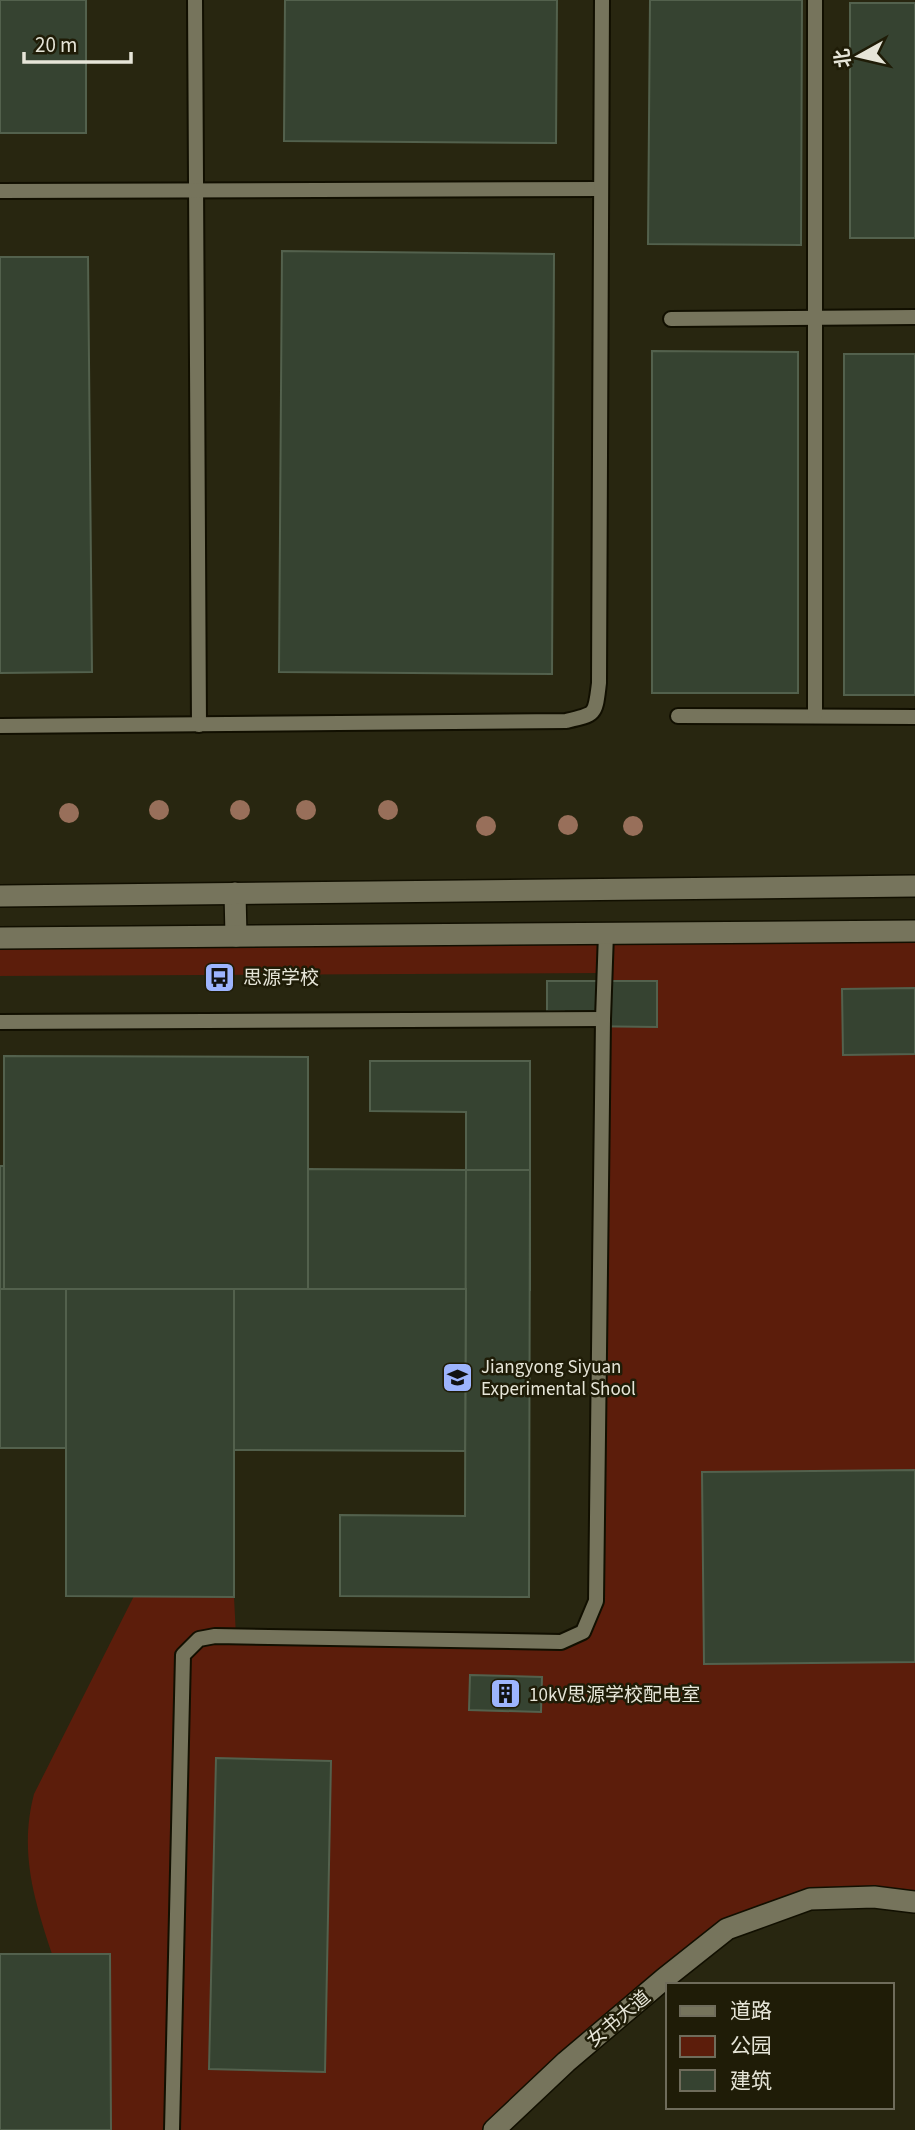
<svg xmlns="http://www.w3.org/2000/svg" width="915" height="2130" font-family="'Source Sans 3','Noto Sans SC',sans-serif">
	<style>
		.green { fill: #5c1d0b }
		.building { fill: #364331; stroke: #53614d; stroke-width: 2 }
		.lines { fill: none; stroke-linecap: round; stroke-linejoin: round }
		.lane-casing { stroke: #110f00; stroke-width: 18 }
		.secondary-casing { stroke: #110f00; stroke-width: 24 }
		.lane { stroke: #76745c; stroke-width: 14 }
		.secondary { stroke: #76745c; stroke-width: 21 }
		.tree { fill: #986f5a }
		.labels { text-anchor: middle; stroke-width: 5; stroke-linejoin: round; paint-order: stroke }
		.poi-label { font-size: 19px; fill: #e6e5d8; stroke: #1f1c07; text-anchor: start }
		.street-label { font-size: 19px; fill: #e6e5d8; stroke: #1f1c07 }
	</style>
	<rect width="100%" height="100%" fill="#282610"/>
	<path class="green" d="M915,931V1471L702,1472L704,1664L915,1662V1902L810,1899L727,1929L494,2130H111L110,1954H52C34,1899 19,1852 34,1794L134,1596L234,1597L236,1636L561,1642L584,1632L596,1601L604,973L0,976V938Z"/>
	<g class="building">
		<rect x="0" y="0" width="86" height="133"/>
		<polygon points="285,0 557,0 556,143 284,141"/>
		<polygon points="650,0 802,0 801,245 648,244"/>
		<rect x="850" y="3" width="65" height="235"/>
		<polygon points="282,251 554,254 552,674 279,672"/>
		<polygon points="0,257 88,257 92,672 0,673"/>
		<polygon points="652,351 798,352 798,693 652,693"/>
		<rect x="844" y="354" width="71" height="341"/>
		<polygon points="547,981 657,981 657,1027 578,1026 564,1011 547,1011"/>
		<polygon points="915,988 915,1054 843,1055 842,989"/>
		<polygon points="4,1056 308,1057 308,1289 4,1289"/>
		<polygon points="370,1061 530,1061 530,1290 308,1289 308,1169 466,1170 466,1112 370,1111"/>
		<rect x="0" y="1166" width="4" height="123"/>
		<polygon points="466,1170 530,1170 529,1597 340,1596 340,1515 465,1516"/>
		<rect x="0" y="1289" width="66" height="159"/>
		<polygon points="66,1289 234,1289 234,1597 66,1596"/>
		<polygon points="234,1289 466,1289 465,1451 234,1450"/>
		<polygon points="915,1470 915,1662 704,1664 702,1472"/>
		<polygon points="470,1675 542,1677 541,1712 469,1710"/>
		<polygon points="216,1758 331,1761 325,2072 209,2069"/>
		<polygon points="0,1954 110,1954 111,2130 0,2130"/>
	</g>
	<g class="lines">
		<defs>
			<g id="lane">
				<polyline points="195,0 199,725"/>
				<polyline points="0,191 601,189"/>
				<polyline points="671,319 915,317"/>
				<polyline points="678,716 915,717"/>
				<polyline points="815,716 815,0"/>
				<path d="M0,726L566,721C597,714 595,715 599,683L602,0"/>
				<polyline points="0,1022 603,1019"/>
				<polyline points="172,2130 183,1655 199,1639 215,1636 561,1642 583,1632 596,1601 603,1019 606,933"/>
			</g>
			<g id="secondary">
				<polyline points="235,893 236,936"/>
				<polyline points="0,896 915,886"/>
				<polyline points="0,938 915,931"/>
				<polyline points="494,2130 566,2062 664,1979 727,1929 810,1899 874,1897 915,1902"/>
			</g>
		</defs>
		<use href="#lane" class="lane-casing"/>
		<use href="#secondary" class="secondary-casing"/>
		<use href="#lane" class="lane"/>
		<use href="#secondary" class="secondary"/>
	</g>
	<g class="tree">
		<circle cx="159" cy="810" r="10"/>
		<circle cx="240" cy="810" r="10"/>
		<circle cx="306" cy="810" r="10"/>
		<circle cx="388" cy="810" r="10"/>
		<circle cx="69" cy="813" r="10"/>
		<circle cx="568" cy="825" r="10"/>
		<circle cx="486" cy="826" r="10"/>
		<circle cx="633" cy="826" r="10"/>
	</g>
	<defs>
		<symbol id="bus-square" viewBox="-11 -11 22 22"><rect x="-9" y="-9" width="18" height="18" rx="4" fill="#9db4fd" stroke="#1f1c07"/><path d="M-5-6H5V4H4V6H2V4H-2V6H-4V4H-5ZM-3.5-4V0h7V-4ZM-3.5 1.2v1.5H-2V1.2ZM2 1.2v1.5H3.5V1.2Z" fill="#111"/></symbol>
		<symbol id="school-square" viewBox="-11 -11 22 22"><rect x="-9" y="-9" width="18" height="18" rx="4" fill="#9db4fd" stroke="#1f1c07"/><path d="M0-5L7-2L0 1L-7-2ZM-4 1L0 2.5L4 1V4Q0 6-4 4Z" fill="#111"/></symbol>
		<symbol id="building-square" viewBox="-11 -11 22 22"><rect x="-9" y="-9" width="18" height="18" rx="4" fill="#9db4fd" stroke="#1f1c07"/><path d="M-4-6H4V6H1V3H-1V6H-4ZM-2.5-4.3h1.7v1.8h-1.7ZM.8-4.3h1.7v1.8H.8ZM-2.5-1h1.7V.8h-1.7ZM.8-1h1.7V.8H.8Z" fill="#111"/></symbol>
	</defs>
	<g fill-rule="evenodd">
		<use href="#bus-square" x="202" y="960" width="35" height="35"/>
		<use href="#school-square" x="440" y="1360" width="35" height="35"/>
		<use href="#building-square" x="488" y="1676" width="35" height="35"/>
	</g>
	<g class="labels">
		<g class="poi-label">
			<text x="243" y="984">思源学校</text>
			<text x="481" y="1373">Jiangyong Siyuan<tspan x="481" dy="22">Experimental Shool</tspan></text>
			<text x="529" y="1701">10kV思源学校配电室</text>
		</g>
		<g class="street-label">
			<text transform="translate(618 2018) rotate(-40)" y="7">女书大道</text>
		</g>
	</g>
	<rect x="666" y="1983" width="228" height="126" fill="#1f1c07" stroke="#6f6c5b" stroke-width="2"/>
	<rect x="680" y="2006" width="35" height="10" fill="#76745c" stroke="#6f6c5b" stroke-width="2"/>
	<text x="730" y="2018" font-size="21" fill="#e6e5d8">道路</text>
	<rect x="680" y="2036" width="35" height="21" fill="#5c1d0b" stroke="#6f6c5b" stroke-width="2"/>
	<text x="730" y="2053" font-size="21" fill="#e6e5d8">公园</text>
	<rect x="680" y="2070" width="35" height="21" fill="#364331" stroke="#6f6c5b" stroke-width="2"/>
	<text x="730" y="2088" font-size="21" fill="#e6e5d8">建筑</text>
	<g transform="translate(859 56) rotate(262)" stroke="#1f1c07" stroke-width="5" paint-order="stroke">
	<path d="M0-5L12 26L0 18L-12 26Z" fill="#e6e5d8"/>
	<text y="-10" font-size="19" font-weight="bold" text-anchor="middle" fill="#e6e5d8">北</text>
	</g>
	<path d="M24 52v10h107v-10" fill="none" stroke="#e6e5d8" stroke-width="3.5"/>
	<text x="35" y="52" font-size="21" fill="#e6e5d8" stroke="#1f1c07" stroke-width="5" paint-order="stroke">20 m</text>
</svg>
